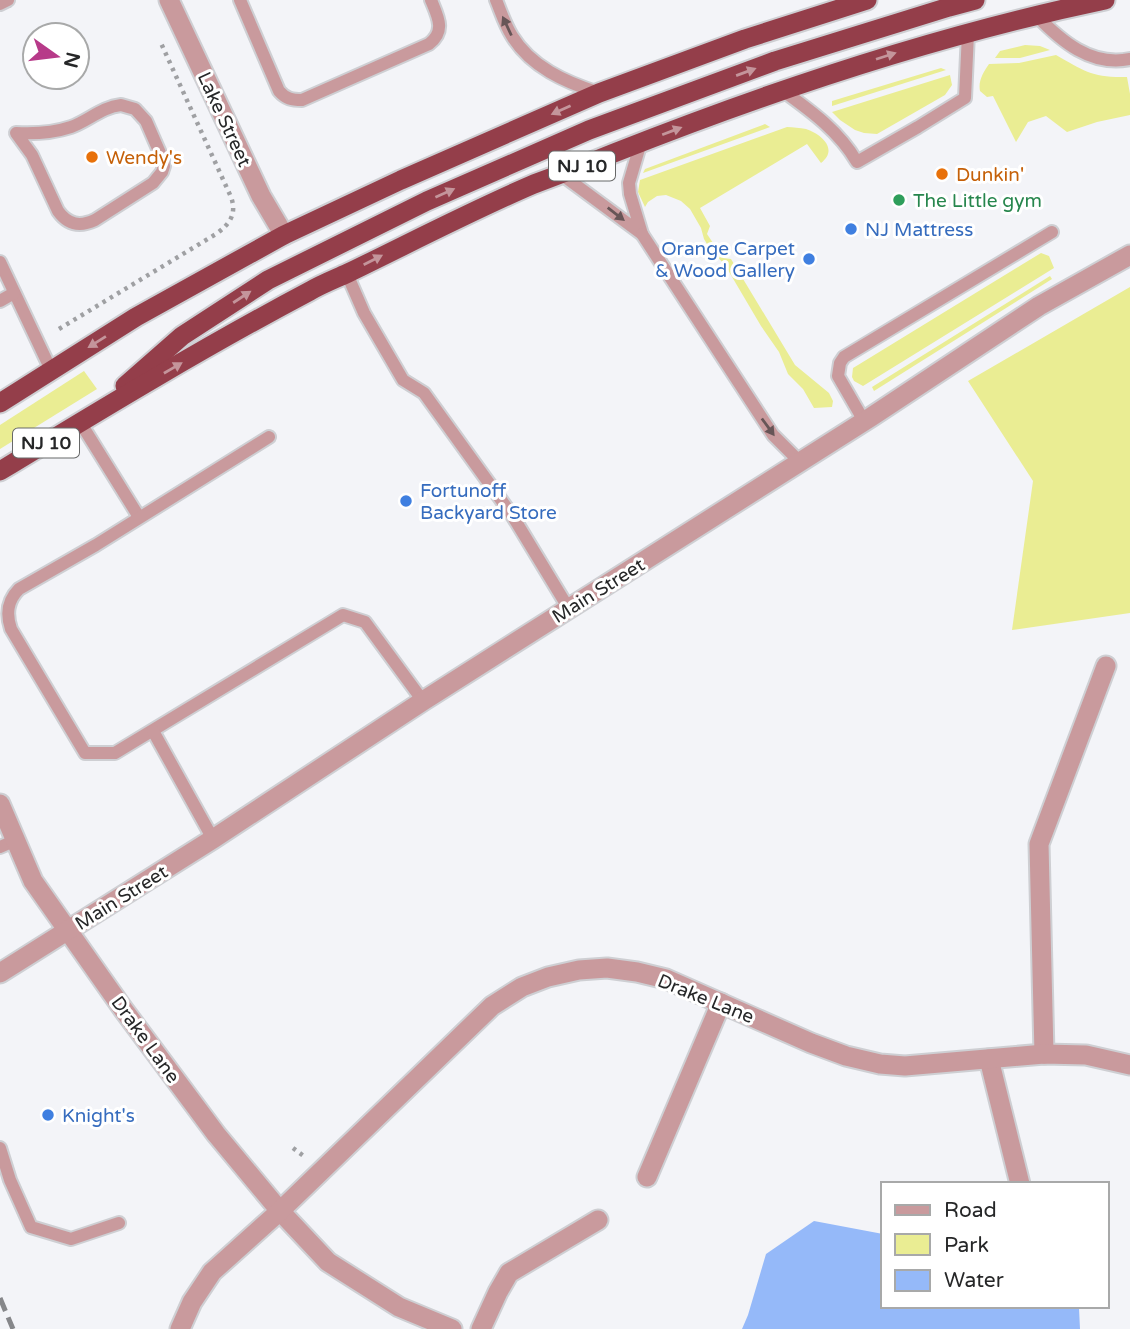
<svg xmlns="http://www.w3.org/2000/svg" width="1130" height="1329" font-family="'Varela Round',sans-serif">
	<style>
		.green { fill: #eaed93 }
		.water { fill: #95b9f9 }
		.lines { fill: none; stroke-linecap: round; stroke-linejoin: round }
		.service-casing { stroke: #cecfd3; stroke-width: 16 }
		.minor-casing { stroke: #cecfd3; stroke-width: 23 }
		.trunk-casing { stroke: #cecfd3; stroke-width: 23 }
		.path { stroke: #9fa0a3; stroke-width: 4.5; stroke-dasharray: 3.5 5; stroke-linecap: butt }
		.service { stroke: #c99a9d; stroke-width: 12 }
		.minor { stroke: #c99a9d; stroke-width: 19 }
		.trunk { stroke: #943e4a; stroke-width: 19 }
		.rail { stroke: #86878a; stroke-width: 5; stroke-dasharray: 14 7; stroke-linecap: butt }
		.oneway { fill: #675557 }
		.oneway2 { fill: #c4959b }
		.food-dot { fill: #e8710a; stroke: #fff; stroke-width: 2.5 }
		.leisure-dot { fill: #2e9e5b; stroke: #fff; stroke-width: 2.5 }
		.shop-dot { fill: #3f7fe0; stroke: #fff; stroke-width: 2.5 }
		.labels { text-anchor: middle; stroke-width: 6; stroke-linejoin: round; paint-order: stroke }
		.shield { fill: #fff; stroke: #676868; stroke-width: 2 }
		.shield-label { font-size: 18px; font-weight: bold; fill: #262728 }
		.street-label { font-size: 19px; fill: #262728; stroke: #fff }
		.food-label { font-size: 19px; fill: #c56008; stroke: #fff; text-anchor: start }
		.leisure-label { font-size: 19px; fill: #27864d; stroke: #fff; text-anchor: start }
		.shop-label { font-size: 19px; fill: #366cbe; stroke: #fff; text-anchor: start }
	</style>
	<rect width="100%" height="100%" fill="#f3f4f8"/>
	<g class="green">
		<polygon points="1025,45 1040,46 1050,50 1020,58 995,58 1000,51"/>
		<path d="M1056,55C1084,71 1093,78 1127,77L1130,94V115L1097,122L1067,132L1046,116L1028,122L1016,142L993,96L987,97L980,91C978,81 983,73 989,64L1019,63Z"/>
		<polygon points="941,68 946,70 832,106 832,101"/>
		<polygon points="950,75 952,85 945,95 877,134 864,133 855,130 840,120 832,112"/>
		<polygon points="765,124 770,127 643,173 645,169"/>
		<path d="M787,127C793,127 800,128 806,129C821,134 839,149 821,163L807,144L700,208L710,226L707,234L723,258L731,259L795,365L829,393L833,401L832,407L814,408L803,389L788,374L779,352L761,326L725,265L710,249L704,239L701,228L690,209L681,201L666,195L657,196L648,202L645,207L638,192L640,180Z"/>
		<polygon points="1041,253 1049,256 1054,268 863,386 854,381 852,377 853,368 858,365"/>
		<polygon points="1050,276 1052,279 874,391 872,387"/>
		<polygon points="1130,287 1130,613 1012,630 1033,481 968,381"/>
		<polygon points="84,371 97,389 0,449 0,425"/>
	</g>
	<polygon class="water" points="814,1221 883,1234 883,1306 1076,1306 1079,1308 1080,1329 742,1329 748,1315 766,1254"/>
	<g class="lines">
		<defs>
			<g id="service">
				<path d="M240,0L279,91C286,99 292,100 302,100L429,44C446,31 438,17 431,0"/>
				<path d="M496,0C501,12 505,25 512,36C531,67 565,82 599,93"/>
				<polyline points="0,4 8,0"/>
				<path d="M1036,15C1061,41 1091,67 1130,59"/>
				<path d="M782,90C811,111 839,131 857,162L918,127L965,98L968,33"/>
				<path d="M121,105L135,109L146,121L163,160L164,166L162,172L153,183L95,220C80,227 68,225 58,211L32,155L16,133C35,134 53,133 71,127C88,121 102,107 121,105Z"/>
				<polyline points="561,174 642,234 630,194 629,183 641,142"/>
				<polyline points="642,234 773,435 800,462"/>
				<polyline points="0,262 51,370"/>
				<polyline points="347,274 364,313 403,380 424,393 512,515 569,609"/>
				<polyline points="0,301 14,293"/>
				<polyline points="864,421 838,376 840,363 844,357 1052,232"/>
				<polyline points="80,422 139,517"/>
				<path d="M269,437L96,545L19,589C7,601 6,614 11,629L85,753H115L343,615L365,622L423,701"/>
				<polyline points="153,731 213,839"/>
				<polyline points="0,847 16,840"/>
				<polyline points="0,1148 10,1180 31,1227 71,1239 119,1223"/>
			</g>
			<g id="minor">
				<polyline points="169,0 261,196 284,235"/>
				<polyline points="0,804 33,881 123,1009 216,1134 280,1211 328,1262 399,1307 452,1329"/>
				<polyline points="0,973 213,839 423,701 871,417 1039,306 1130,255"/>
				<polyline points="1044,1054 1039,844 1106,666"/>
				<polyline points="989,1059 1020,1184"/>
				<polyline points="647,1177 721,1003"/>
				<polyline points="180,1329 192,1302 212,1272 280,1211 492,1006 522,987 548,977 579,970 607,968 637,972 666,979 811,1043 846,1056 880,1064 905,1066 1044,1054 1086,1055 1130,1065"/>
				<polyline points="481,1329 498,1292 509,1273 598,1220"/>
			</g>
			<g id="trunk">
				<polyline points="125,386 182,336 268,280 427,201 589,130 775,61 949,7 975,0"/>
				<polyline points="0,403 136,317 284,235 401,180 599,93 745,39 867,0"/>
				<path d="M0,471C102,409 204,347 310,291C322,284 335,279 348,273C410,243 471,211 534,184C561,174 587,164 614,153C773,90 937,35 1105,0"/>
			</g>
		</defs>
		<use href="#service" class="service-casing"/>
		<use href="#minor" class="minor-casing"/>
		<use href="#trunk" class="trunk-casing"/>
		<g class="path">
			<path d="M59,329L216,234C230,224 237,214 231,197L160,41"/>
			<polyline points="293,1148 305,1157"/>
		</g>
		<use href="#service" class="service"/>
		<use href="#minor" class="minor"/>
		<use href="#trunk" class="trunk"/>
		<polyline class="rail" points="0,1298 13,1329"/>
	</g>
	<defs><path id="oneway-solid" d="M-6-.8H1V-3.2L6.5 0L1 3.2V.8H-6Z" transform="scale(1.75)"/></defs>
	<g class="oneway">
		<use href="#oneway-solid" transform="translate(507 26) rotate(-115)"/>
		<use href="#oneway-solid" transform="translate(616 214) rotate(38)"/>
		<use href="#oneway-solid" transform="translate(768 427) rotate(54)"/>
	</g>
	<g class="oneway2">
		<use href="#oneway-solid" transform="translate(886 56) rotate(-18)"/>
		<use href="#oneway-solid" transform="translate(746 72) rotate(-20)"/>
		<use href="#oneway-solid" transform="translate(561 110) rotate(156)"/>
		<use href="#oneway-solid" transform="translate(672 131) rotate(-21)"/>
		<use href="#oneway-solid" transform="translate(445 193) rotate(-24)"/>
		<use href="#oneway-solid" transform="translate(373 260) rotate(-27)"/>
		<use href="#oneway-solid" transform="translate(242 297) rotate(-33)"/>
		<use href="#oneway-solid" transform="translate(97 342) rotate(148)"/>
		<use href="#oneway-solid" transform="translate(173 368) rotate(-30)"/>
	</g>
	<g class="food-dot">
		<circle cx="92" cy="157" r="7"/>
		<circle cx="942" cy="174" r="7"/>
	</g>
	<circle class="leisure-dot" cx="899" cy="200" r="7"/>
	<g class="shop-dot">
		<circle cx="851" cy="229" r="7"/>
		<circle cx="809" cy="259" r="7"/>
		<circle cx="406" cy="501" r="7"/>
		<circle cx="48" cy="1115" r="7"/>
	</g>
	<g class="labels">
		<g class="shield">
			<rect x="549" y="151.5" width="66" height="29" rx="5"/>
			<rect x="13" y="428.5" width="66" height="29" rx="5"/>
		</g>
		<g class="shield-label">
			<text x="582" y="172">NJ 10</text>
			<text x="46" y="449">NJ 10</text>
		</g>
		<g class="street-label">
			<text transform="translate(225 119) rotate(65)" y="7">Lake Street</text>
			<text transform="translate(598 590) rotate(-32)" y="7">Main Street</text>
			<text transform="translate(121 897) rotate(-32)" y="7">Main Street</text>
			<text transform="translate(706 998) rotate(22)" y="7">Drake Lane</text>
			<text transform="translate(146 1039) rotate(54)" y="7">Drake Lane</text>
		</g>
		<g class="food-label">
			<text x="106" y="164">Wendy's</text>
			<text x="956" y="181">Dunkin'</text>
		</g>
		<g class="leisure-label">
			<text x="913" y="207">The Little gym</text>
		</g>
		<g class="shop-label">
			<text x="865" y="236">NJ Mattress</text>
			<text x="795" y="255" text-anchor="end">Orange Carpet<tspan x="795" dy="22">&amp; Wood Gallery</tspan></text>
			<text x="420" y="497">Fortunoff<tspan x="420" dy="22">Backyard Store</tspan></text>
			<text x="62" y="1122">Knight's</text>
		</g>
	</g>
	<rect x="881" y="1182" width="228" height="126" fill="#ffffff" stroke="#a8a9a9" stroke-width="2"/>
	<rect x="895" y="1205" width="35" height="10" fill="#c99a9d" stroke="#a8a9a9" stroke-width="2"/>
	<text x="944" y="1217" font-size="21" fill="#262728">Road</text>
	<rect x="895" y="1234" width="35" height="21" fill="#eaed93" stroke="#a8a9a9" stroke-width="2"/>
	<text x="944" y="1252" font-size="21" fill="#262728">Park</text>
	<rect x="895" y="1270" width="35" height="21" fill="#95b9f9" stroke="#a8a9a9" stroke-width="2"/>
	<text x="944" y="1287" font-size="21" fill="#262728">Water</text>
	<g transform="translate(56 56) rotate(104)"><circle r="33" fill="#ffffff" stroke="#a8a9a9" stroke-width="2"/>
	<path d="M0-5L12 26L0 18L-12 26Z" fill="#b73a89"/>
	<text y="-10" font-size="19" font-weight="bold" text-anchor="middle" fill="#262728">N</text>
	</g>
</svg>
